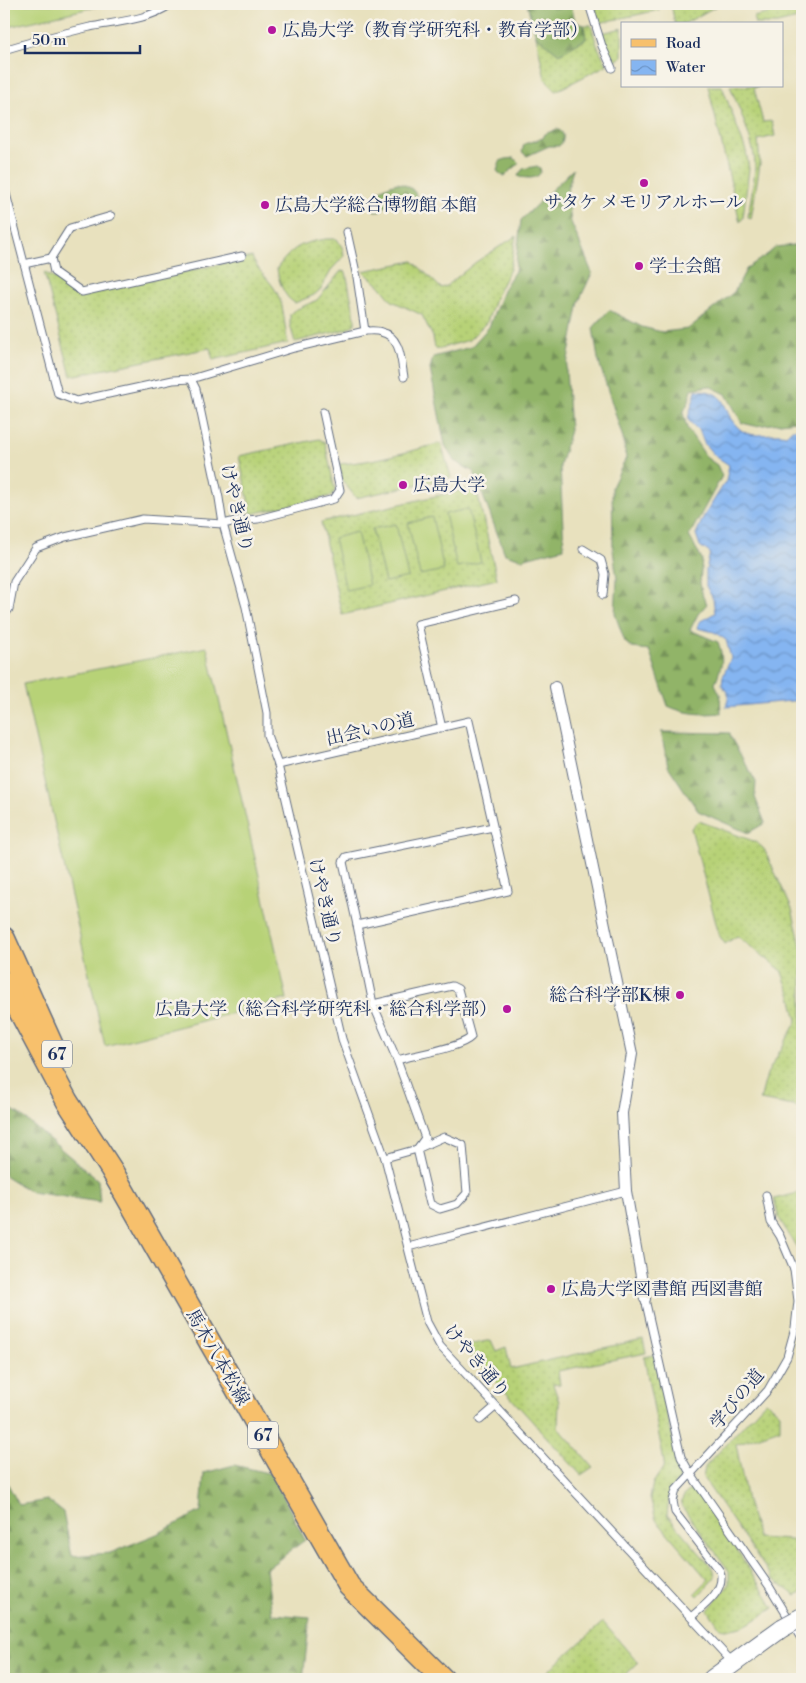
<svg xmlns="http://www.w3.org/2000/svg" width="806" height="1683" font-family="'Libre Bodoni','Noto Serif JP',serif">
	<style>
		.grass { fill: url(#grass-dots); stroke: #69806a }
		.forest { fill: url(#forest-firs); stroke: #567263 }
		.garden { fill: #b7d277; stroke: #69806a }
		.water { fill: url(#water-waves); stroke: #5072a8 }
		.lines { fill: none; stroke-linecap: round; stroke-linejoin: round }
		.service-casing { stroke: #636d80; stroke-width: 9 }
		.pedestrian-casing { stroke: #636d80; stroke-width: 12 }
		.tertiary-casing { stroke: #636d80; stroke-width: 20 }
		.primary-casing { stroke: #636d80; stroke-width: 24 }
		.service { stroke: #fff; stroke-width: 7 }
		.pedestrian { stroke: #fff; stroke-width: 10 }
		.tertiary { stroke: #fff; stroke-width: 18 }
		.primary { stroke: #f7c06c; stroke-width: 21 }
		.tertiary-bridge-casing { stroke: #636d80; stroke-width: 20; stroke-linecap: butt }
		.tertiary-bridge { stroke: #fff; stroke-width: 18 }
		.poi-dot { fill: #b5179e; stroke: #f7f3e8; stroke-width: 2 }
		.labels { text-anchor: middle; stroke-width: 5; stroke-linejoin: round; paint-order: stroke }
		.shield { fill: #f7f3e8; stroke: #5d6a87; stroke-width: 1 }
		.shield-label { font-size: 16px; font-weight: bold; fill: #1b2f5e }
		.poi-label { font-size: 18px; fill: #1b2f5e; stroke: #f7f3e8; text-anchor: start }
		.street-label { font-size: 18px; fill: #1b2f5e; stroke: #f7f3e8 }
	</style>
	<defs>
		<pattern id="grass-dots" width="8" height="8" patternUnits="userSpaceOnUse" patternTransform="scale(1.25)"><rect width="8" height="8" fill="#b7d277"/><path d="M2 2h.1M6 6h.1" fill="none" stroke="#9db569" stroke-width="1.8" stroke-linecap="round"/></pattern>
		<pattern id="forest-firs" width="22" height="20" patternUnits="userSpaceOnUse" patternTransform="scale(1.25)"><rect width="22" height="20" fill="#91b468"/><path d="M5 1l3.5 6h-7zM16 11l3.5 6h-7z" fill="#769359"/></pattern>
		<pattern id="water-waves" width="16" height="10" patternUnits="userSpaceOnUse" patternTransform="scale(1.25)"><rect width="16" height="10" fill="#85b5f1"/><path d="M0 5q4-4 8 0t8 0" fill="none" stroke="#6c94c6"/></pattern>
	</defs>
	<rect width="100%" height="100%" fill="#f7f3e8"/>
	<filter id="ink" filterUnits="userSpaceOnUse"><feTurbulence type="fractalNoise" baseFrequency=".02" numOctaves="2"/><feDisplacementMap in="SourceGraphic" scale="10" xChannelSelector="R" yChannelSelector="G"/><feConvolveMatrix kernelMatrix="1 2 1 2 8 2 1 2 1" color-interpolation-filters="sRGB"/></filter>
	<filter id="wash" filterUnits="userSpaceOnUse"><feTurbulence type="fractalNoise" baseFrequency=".0096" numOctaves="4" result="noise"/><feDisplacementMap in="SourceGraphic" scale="20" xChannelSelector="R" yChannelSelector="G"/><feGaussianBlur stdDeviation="1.12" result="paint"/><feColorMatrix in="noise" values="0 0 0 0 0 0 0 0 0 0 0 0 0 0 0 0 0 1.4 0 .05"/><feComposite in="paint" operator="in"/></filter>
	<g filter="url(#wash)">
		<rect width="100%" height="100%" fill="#e8e1be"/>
		<g class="grass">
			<polygon points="598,4 657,4 659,10 599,23 595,5"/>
			<polygon points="671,4 720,4 684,24 675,24"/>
			<polygon points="802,6 802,18 777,24 755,24 753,17"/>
			<polygon points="584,25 591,25 597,45 607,65 556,91 545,79 536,36 559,53 585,39"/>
			<polygon points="622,28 622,57 614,62 603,40 602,33"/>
			<polygon points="708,86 722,86 746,151 749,169 743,218 740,222"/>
			<path d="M730,86H760L754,88L763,122L772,121L775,136L758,140L760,164L751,219L748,217C750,201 754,184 755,167C755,144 739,109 730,86Z"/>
			<polygon points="516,236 510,269 497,294 487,322 469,340 438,349 435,348 433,337 422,315 392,301 380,286 363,271 413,261 441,288 445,287 476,262"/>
			<path d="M326,239H337L343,249L344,256L332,269L321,289L314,295L295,303C284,298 278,280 277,268C293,247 300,243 326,239Z"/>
			<path d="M252,257C257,271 270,279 277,293C285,307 284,327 288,343L213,360L210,348L71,376L44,272L79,294L94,292Z"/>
			<polygon points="341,271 346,272 355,318 355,324 347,329 295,342 290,325 290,314 293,311 317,300"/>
			<polygon points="319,439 325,442 335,490 332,496 251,514 239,456"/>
			<path d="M441,443L451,477L356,498L342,480L339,464C374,462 407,452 441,443Z"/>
			<polygon points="476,487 497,579 342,615 321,522"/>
			<polygon points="699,821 756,842 764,849 792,909 802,950 802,1119 799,1107 760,1100 767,1074 797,1021 791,996 781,970 737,936 725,944 719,935 691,828"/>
			<polygon points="802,1145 802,1253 800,1253 779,1218 774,1199 802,1192 800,1146"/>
			<polygon points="643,1339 646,1353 558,1371 560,1385 553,1384 559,1402 558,1427 593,1467 581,1475 481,1365 460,1347 491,1340 496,1351 506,1347 511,1369"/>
			<polygon points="654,1355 679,1467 684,1474 670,1491 667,1515 714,1570 715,1577 698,1596 695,1593 708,1580 656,1520 650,1497 653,1483 663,1468 664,1462 644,1357"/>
			<polygon points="766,1401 780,1413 780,1429 736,1444 747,1501 758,1538 790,1540 802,1543 802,1593 796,1596 773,1579 703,1478 705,1467"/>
			<path d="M693,1488L718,1520L774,1608C758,1618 740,1633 720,1628L708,1610L729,1585V1571L683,1508L681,1502L685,1494Z"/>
			<polygon points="603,1622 638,1663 621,1679 539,1679"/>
		</g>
		<g class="forest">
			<polygon points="527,4 571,4 575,21 584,25 586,39 559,54 536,36"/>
			<path d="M557,129C565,132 565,140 559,146H549L527,156L522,152L524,144L543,138L545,134Z"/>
			<path d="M514,158L519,163C515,169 509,170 505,176L501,175L497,171L500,161L506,159Z"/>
			<path d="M537,166L540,168L541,172C536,180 528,178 519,177L518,175L523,169Z"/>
			<polygon points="573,169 567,192 571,222 592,273 579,301 566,370 570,430 560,466 564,548 522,559 505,554 474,472 454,461 445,445 430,369 433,357 471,347 489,327 504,288 515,271 521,220"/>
			<path d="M397,183C413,185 427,200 405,206L400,205L397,201L390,202L380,212L373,210L371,207C372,192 383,187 397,183Z"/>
			<path d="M802,244V417L797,421L755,426L742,423L726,394L709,386L691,389L689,401L683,413L687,428L707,458L717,465L722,476L689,536L702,559L700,583L703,597L707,604L698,614L690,630L718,642C725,661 721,666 715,684L720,694L721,713C702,715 685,714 668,706L649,650L632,648L625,642L615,614L617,579L613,550L612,487L626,458L623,438L598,359L593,328L609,310L642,327L662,332L688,329L734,292L747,268L768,254L776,247Z"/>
			<polygon points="661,732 730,733 731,738 756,782 755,797 765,823 748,833 698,811 668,766"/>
			<polygon points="802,763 802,818 800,794 801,766"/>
			<polygon points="4,1105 19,1114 98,1180 100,1202 31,1192 4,1175"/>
			<polygon points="234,1465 272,1474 305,1540 266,1569 272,1614 310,1617 303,1679 4,1679 4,1477 19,1505 47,1500 63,1512 72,1556 110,1553 157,1534 201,1511 204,1473"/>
		</g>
		<g class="garden">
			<polygon points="4,4 108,4 4,28"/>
			<polygon points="468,509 481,562 457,567 445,514"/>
			<polygon points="432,517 444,570 420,575 408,523"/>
			<polygon points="396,524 408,577 385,582 372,529"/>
			<polygon points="357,532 369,585 346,590 334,538"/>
			<polygon points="207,647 287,999 105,1046 23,684"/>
		</g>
		<path class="water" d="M696,390C733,391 719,413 741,430C754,440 772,431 786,435L792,429H802V700L726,707L729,695L722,685L723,676L731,658L726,640L714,632L697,628L699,622L715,613L713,599L706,586V570L710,553L700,546L696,534L704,516L726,481L729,465L714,455L704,443L700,432L688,420C689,409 695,401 696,390Z"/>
	</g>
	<g filter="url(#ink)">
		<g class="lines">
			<defs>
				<g id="service">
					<polyline points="589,4 602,46 612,68"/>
					<path d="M4,50C32,41 61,34 90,27C116,22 149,20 171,4"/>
					<polyline points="4,186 58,394 76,401 173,380 191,379 294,348 365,331 357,277 347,232"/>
					<polyline points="51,258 54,272 82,292 242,256"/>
					<polyline points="24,264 51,258 70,228 111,216"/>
					<path d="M365,331C370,331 376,330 381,332C401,336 401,361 404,377"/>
					<polyline points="191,379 196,389 219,498 223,524 246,607 267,713 267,735 278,765 342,1039 385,1158 427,1322 440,1346 734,1664"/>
					<polyline points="583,549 601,560 605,574 603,595"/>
					<polyline points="4,615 9,609 14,582 36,548 65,537 143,519 223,524 236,521 258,519 334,499 340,490 323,412"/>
					<polyline points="442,728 418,624 516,601"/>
					<polyline points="278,765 469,721 508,891 357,925 343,862 346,857 493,827"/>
					<polyline points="357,925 373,1004"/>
					<path d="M385,1158L417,1149L444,1137L463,1145L467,1193L457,1204L440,1209L430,1204L417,1149L425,1138L397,1060C413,1055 461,1048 471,1037L458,989L452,986L373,1004L397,1060"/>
					<polyline points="766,1195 771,1222 780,1236 794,1269"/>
					<polyline points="408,1247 626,1191"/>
					<polyline points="645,1299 681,1457 690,1473 769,1586 802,1640"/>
					<polyline points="480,1420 495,1407"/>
					<path d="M691,1617C705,1605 726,1590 720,1571L675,1512L673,1501L676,1490L768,1390L787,1357L795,1328L798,1301L794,1269L802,1267"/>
				</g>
				<polyline id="pedestrian" points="555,687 632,1054 622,1113 626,1191 645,1299"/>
				<polyline id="tertiary" points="712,1679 782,1628"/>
				<g id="primary">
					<polyline points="4,938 54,1049"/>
					<polyline points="4,982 67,1101 111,1169 349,1586 443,1679"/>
				</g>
			</defs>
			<use href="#service" class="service-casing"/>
			<use href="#pedestrian" class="pedestrian-casing"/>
			<use href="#tertiary" class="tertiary-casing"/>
			<use href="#primary" class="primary-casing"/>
			<use href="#service" class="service"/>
			<use href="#pedestrian" class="pedestrian"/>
			<use href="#tertiary" class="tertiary"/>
			<use href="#primary" class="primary"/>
			<defs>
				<polyline id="tertiary-bridge" points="782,1628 802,1617"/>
			</defs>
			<use href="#tertiary-bridge" class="tertiary-bridge-casing"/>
			<use href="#tertiary-bridge" class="tertiary-bridge"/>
		</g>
	</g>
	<g class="poi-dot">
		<circle cx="272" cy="30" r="5"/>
		<circle cx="644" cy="183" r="5"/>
		<circle cx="265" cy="205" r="5"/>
		<circle cx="639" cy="266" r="5"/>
		<circle cx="403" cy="485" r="5"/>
		<circle cx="680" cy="995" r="5"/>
		<circle cx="507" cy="1009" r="5"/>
		<circle cx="551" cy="1289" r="5"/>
	</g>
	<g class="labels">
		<g class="shield">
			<rect x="42" y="1040.5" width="30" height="27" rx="4"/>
			<rect x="248" y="1421.5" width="30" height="27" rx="4"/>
		</g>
		<g class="shield-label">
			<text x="57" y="1060">67</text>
			<text x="263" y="1441">67</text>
		</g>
		<g class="poi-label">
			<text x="282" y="36">広島大学（教育学研究科・教育学部）</text>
			<text x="644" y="208" text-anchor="middle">サタケ メモリアルホール</text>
			<text x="275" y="211">広島大学総合博物館 本館</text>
			<text x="649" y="272">学士会館</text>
			<text x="413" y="491">広島大学</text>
			<text x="670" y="1001" text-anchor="end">総合科学部K棟</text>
			<text x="497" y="1015" text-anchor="end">広島大学（総合科学研究科・総合科学部）</text>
			<text x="561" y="1295">広島大学図書館 西図書館</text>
		</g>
		<g class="street-label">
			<text transform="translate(237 508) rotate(77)" y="6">けやき通り</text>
			<text transform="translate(370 729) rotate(-13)" y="6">出会いの道</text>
			<text transform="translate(325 902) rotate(77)" y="6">けやき通り</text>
			<text transform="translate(218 1357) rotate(60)" y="6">馬木八本松線</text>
			<text transform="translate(477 1361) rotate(50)" y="6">けやき通り</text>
			<text transform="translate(737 1399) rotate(-50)" y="6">学びの道</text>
		</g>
	</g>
	<rect width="806" height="1683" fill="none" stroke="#f7f3e8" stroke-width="20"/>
	<rect x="621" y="22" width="162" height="65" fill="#f7f3e8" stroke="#9fa5b1"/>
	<rect x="631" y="39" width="25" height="8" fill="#f7c06c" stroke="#9fa5b1"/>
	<text x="666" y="48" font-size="15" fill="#1b2f5e">Road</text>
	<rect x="631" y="60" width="25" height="15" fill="url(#water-waves)" stroke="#9fa5b1"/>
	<text x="666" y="72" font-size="15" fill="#1b2f5e">Water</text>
	<path d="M25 45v8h115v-8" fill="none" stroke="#1b2f5e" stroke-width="2.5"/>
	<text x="32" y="45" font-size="15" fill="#1b2f5e" stroke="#f7f3e8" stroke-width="4" paint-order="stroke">50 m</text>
</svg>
